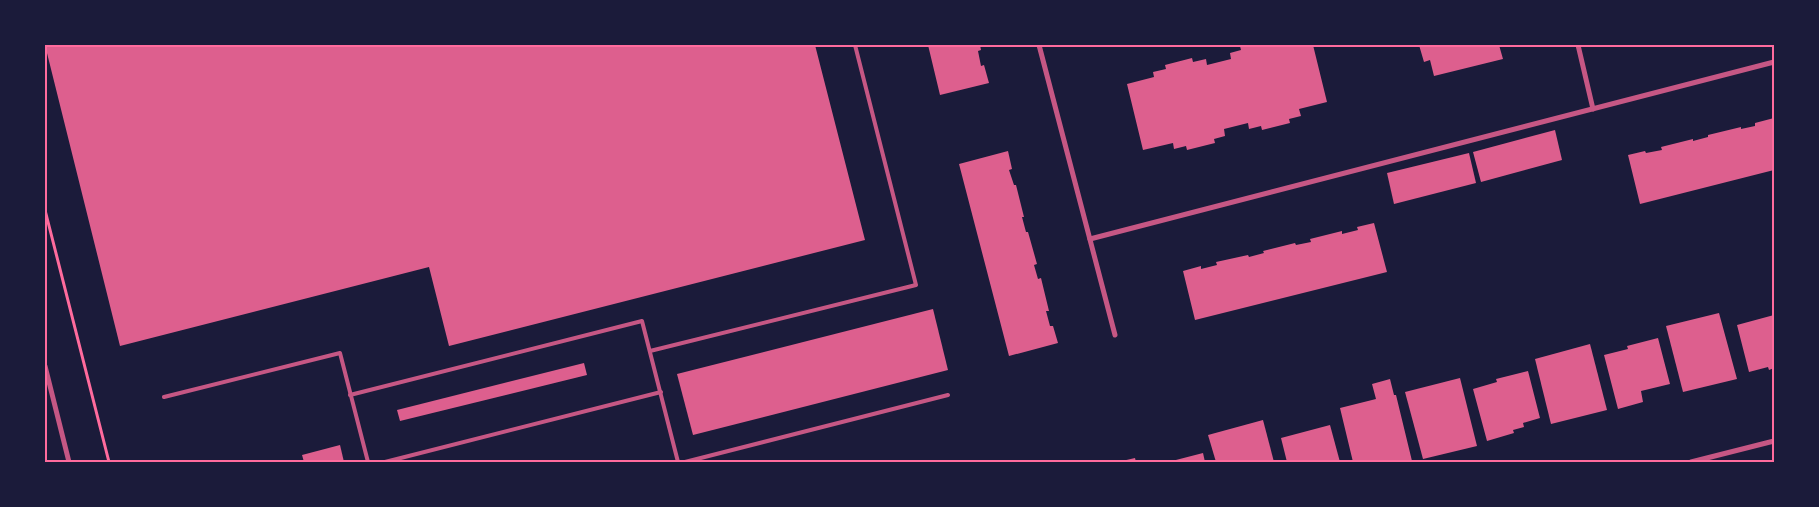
<svg xmlns="http://www.w3.org/2000/svg" width="1819" height="507" font-family="Rubik,sans-serif">
	<style>
		.building { fill: #dd5f8e }
		.lines { fill: none; stroke-linecap: round; stroke-linejoin: round }
		.path { stroke: #ff6b9d; stroke-width: 3 }
		.service { stroke: #c65784; stroke-width: 4 }
		.minor { stroke: #c65784; stroke-width: 5 }
		.neatline { fill: none; stroke: #ff6b9d; stroke-width: 2 }
	</style>
	<rect width="100%" height="100%" fill="#1b1b3a"/>
	<g class="building">
		<polygon points="45,45 815,45 865,240 449,346 429,267 120,346"/>
		<polygon points="928,45 980,45 981,50 978,51 981,66 984,65 989,83 940,95"/>
		<polygon points="1243,45 1313,45 1327,102 1299,109 1301,116 1289,119 1290,123 1262,130 1261,126 1249,129 1248,123 1224,129 1225,136 1214,139 1215,143 1187,150 1186,146 1174,149 1173,143 1143,150 1127,84 1154,77 1153,72 1166,69 1165,65 1192,58 1193,62 1206,59 1207,65 1231,59 1230,53 1241,50 1240,46"/>
		<polygon points="1419,45 1499,45 1503,59 1434,76 1430,60 1424,62"/>
		<polygon points="1774,118 1774,170 1640,204 1628,155 1645,151 1646,153 1662,150 1661,147 1693,139 1693,141 1708,137 1708,135 1741,127 1741,129 1755,126 1755,123"/>
		<polygon points="1555,130 1562,160 1481,182 1473,152"/>
		<polygon points="1008,151 1012,169 1009,170 1014,185 1016,185 1024,217 1022,217 1026,232 1028,232 1037,264 1034,265 1038,279 1041,278 1049,311 1046,311 1050,326 1053,326 1058,343 1009,356 959,164"/>
		<polygon points="1469,153 1476,183 1394,204 1387,173"/>
		<polygon points="1374,223 1387,272 1195,320 1183,271 1201,266 1201,269 1217,265 1216,262 1248,255 1249,257 1264,253 1263,251 1295,243 1296,245 1311,242 1310,239 1342,231 1342,234 1358,230 1357,227"/>
		<polygon points="933,309 948,370 693,435 677,374"/>
		<polygon points="1719,313 1737,379 1683,392 1666,326"/>
		<polygon points="1774,315 1774,368 1769,370 1768,367 1749,372 1737,325"/>
		<polygon points="1658,338 1670,384 1641,391 1643,402 1618,409 1604,355 1628,349 1627,346"/>
		<polygon points="1590,344 1607,410 1551,424 1535,359"/>
		<polygon points="584,363 587,375 400,421 397,410"/>
		<polygon points="1528,371 1540,418 1523,423 1524,427 1513,430 1514,433 1487,441 1473,389 1497,382 1496,379"/>
		<polygon points="1460,378 1477,446 1423,459 1405,392"/>
		<polygon points="1390,379 1394,395 1396,395 1412,461 1353,462 1340,408 1376,399 1372,384"/>
		<polygon points="1263,420 1274,462 1216,462 1208,435"/>
		<polygon points="1330,425 1340,462 1287,462 1281,438"/>
		<polygon points="340,445 344,462 304,462 302,455"/>
		<polygon points="1203,453 1205,462 1172,462 1172,461"/>
		<polygon points="1135,458 1136,462 1122,462 1122,461"/>
	</g>
	<g class="lines">
		<polyline class="path" points="45,210 109,462"/>
		<g class="service">
			<polyline points="650,351 916,285 855,45"/>
			<polyline points="350,395 642,321 678,462"/>
			<polyline points="164,397 340,353 368,462"/>
			<polyline points="385,462 661,392"/>
			<polyline points="685,462 948,395"/>
		</g>
		<g class="minor">
			<polyline points="1039,45 1115,335"/>
			<polyline points="1578,45 1593,109"/>
			<polyline points="1090,239 1774,62"/>
			<polyline points="45,366 69,462"/>
			<polyline points="1691,462 1774,441"/>
		</g>
	</g>
	<rect width="1819" height="507" fill="none" stroke="#1b1b3a" stroke-width="92"/>
	<rect x="46" y="46" width="1727" height="415" class="neatline"/>
</svg>
